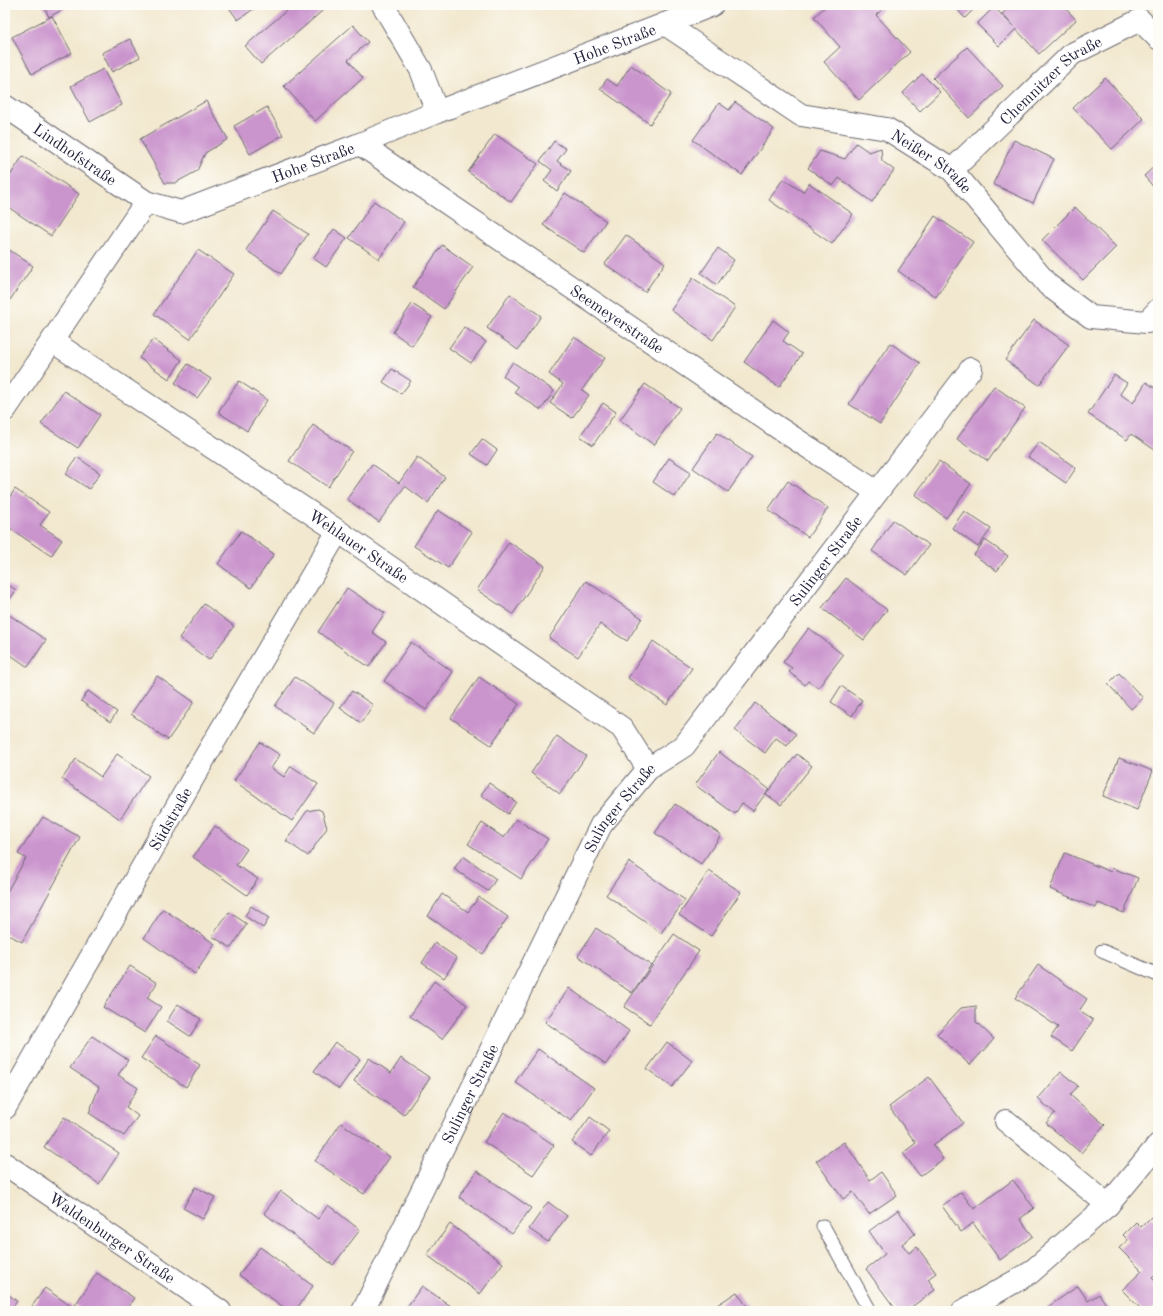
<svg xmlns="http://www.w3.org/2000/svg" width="1163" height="1316" font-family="'Old Standard TT',serif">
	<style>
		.building { fill: #ca94cd }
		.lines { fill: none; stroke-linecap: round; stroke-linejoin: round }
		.lane-casing { stroke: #6b676f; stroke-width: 15 }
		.street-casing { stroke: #6b676f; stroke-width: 24 }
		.lane { stroke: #fff; stroke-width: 13 }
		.street { stroke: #fff; stroke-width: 22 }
		.labels { text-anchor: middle; stroke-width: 3; stroke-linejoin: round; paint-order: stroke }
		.street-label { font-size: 16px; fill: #22223b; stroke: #fdfcf7 }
	</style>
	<rect width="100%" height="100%" fill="#fdfcf7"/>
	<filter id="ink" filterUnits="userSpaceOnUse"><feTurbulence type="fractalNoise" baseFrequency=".025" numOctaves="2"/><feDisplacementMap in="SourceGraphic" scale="8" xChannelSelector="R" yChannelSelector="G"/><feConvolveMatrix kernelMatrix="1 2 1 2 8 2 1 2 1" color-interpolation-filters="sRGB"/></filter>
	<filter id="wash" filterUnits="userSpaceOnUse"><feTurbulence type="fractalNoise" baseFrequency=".012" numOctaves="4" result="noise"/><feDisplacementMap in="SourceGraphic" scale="16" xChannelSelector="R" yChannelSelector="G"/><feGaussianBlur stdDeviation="0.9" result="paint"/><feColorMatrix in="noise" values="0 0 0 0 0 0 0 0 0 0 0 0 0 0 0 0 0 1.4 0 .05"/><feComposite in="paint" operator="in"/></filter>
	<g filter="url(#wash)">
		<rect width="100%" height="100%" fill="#f2e8cf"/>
		<g id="blocks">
			<g class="building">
				<polygon points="43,5 71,5 49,17"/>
				<polygon points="227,5 259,5 238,20"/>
				<polygon points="293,5 329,5 261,64 245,46"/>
				<polygon points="827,5 879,5 883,9 876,15 910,52 859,100 824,62 840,47 814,17"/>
				<polygon points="953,5 978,5 965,18"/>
				<polygon points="1012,5 1063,5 1076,20 1039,54 1016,29 999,46 977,24 994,7 1013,26 1002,14"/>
				<polygon points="52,16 72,53 32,74 12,37"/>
				<polygon points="353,25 368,42 348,60 363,78 315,121 284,86"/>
				<polygon points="130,39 140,57 112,72 102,53"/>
				<polygon points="967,47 1003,86 969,118 933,78"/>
				<polygon points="631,65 671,94 650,124 600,89 607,79 617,86"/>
				<polygon points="103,69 122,105 90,122 71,86"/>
				<polygon points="922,74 940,92 920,111 903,93"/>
				<polygon points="1105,78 1144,119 1112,149 1073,108"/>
				<polygon points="206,101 228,139 205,153 197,171 175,183 165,183 140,139"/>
				<polygon points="735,102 774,129 742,175 693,140 719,103 729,110"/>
				<polygon points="267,107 283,135 250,154 234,126"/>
				<polygon points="495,134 538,164 511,202 468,172"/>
				<polygon points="1014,140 1054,159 1033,203 993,184"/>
				<polygon points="554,141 566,149 557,161 571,171 557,191 544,181 552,170 540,161"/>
				<polygon points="856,143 869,152 881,148 882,161 894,170 872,202 839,178 833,186 808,168 820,151 845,159"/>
				<polygon points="23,156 79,194 51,236 5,205 5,183"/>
				<polygon points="1158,163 1158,192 1144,176"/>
				<polygon points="783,179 803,192 809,183 853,214 832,244 769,200"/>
				<polygon points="565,193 606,221 584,253 543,225"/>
				<polygon points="374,201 404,222 379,259 349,238"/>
				<polygon points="1075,207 1116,247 1083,280 1042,240"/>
				<polygon points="273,211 308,234 281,274 246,250"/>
				<polygon points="935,216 973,242 936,297 898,271"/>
				<polygon points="334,229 347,238 326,267 313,258"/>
				<polygon points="626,235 665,263 645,292 605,264"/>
				<polygon points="442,245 473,267 444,309 413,287"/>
				<polygon points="5,247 33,266 10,300 5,296"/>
				<polygon points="718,248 734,260 717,285 701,273"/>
				<polygon points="198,250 234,274 190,339 154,314"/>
				<polygon points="693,278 735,307 713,340 671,310"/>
				<polygon points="510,294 541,316 518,350 487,328"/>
				<polygon points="412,304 432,317 412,346 393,332"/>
				<polygon points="773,320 789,332 783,341 802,354 779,387 744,362"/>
				<polygon points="1034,320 1069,345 1039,385 1005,360"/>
				<polygon points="464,327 486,342 471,363 449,348"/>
				<polygon points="574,337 605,358 582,390 589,395 572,418 550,403 563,384 549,374"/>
				<polygon points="153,339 182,360 169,379 139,358"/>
				<polygon points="890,343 920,363 880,424 849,404"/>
				<polygon points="513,362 554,391 541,410 514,392 518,387 503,376"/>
				<polygon points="188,364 211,379 197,398 175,383"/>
				<polygon points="392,369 411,381 401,394 383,382"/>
				<polygon points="1114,375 1127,383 1120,394 1133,403 1146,382 1158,390 1158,452 1131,434 1127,440 1088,414"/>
				<polygon points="239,381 267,400 247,431 218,412"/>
				<polygon points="645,384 680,408 654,445 620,420"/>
				<polygon points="994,386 1025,408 988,461 957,439"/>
				<polygon points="64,391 100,415 78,448 41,424"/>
				<polygon points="603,403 616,412 593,445 580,436"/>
				<polygon points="313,425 352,451 328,487 289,461"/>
				<polygon points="717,433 752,457 728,492 693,468"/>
				<polygon points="482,439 497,450 487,465 471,454"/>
				<polygon points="1039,442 1076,468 1066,483 1028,457"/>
				<polygon points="77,457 100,473 89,489 66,474"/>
				<polygon points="417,457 445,477 428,503 405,486 379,522 347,499 372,464 399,483"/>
				<polygon points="669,458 691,472 675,497 653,482"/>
				<polygon points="939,461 971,484 946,518 915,495"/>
				<polygon points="788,481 828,508 808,537 768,510"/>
				<polygon points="15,489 49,512 40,525 62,540 51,556 5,525 5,504"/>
				<polygon points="438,510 472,532 448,568 414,546"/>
				<polygon points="964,511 991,529 978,547 952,528"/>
				<polygon points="893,520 929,545 907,575 872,551"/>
				<polygon points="241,531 274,554 251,588 218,564"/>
				<polygon points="985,540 1008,556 997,571 974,555"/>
				<polygon points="509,542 545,566 513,614 477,590"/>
				<polygon points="846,578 887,610 864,640 822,608"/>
				<polygon points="586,581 642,618 627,641 600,624 578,657 549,638"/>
				<polygon points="5,583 16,590 5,607"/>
				<polygon points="347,588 385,613 372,632 386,642 369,667 318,632"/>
				<polygon points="204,604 234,626 209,660 179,638"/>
				<polygon points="5,612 46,640 28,667 5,651"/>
				<polygon points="809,628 843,655 818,688 808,681 805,685 789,672 792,668 783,662"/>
				<polygon points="653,641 692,668 667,705 628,678"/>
				<polygon points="411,642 453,672 426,710 384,681"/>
				<polygon points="1119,673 1143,698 1131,709 1108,684"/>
				<polygon points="157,676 194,702 168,740 131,714"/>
				<polygon points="295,677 334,703 314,733 275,706"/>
				<polygon points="479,677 519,704 491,745 451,718"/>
				<polygon points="841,686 862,700 852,716 831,702"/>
				<polygon points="88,691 117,712 110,722 81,701"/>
				<polygon points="352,691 373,705 361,723 340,708"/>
				<polygon points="755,703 796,734 787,746 776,738 765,753 735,730"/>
				<polygon points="557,736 586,756 560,794 531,773"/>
				<polygon points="260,742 280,755 271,768 284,777 291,766 318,784 292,821 234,781"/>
				<polygon points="719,752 769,789 753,811 742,803 735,814 695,785"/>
				<polygon points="117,754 149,776 120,819 62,779 76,759 101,777"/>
				<polygon points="797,754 812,766 781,805 766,794"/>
				<polygon points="1119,758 1153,771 1137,810 1103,796"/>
				<polygon points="489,783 516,802 508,814 481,795"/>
				<polygon points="675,804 721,835 701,864 655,833"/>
				<polygon points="318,809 322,811 327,828 308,856 286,841 307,811"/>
				<polygon points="43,817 80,837 22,942 5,933 5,895 26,858 18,854"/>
				<polygon points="516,819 548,839 521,879 468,844 482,823 504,838"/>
				<polygon points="215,826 247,849 236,865 258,879 247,895 193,857"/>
				<polygon points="1065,853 1111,872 1112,868 1138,878 1124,913 1098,903 1096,908 1050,889"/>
				<polygon points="463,856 496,879 488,891 454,869"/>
				<polygon points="629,862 685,900 661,933 606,895"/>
				<polygon points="709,871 741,892 711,936 679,915"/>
				<polygon points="442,894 468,912 479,897 508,917 483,954 428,916"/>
				<polygon points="251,906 269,918 263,928 245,916"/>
				<polygon points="163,909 215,944 195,974 144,938"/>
				<polygon points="229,912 247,924 231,948 212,936"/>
				<polygon points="596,928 651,965 632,993 578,956"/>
				<polygon points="674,934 699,951 650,1024 624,1007"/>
				<polygon points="435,943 457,958 444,978 422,963"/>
				<polygon points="1038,965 1087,999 1079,1011 1093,1020 1072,1051 1051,1037 1058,1027 1015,998"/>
				<polygon points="130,966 157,983 147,998 161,1007 145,1033 103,1007"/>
				<polygon points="434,981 467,1005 442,1039 410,1016"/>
				<polygon points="569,988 629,1031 606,1064 545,1022"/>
				<polygon points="178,1004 201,1019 190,1036 167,1021"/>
				<polygon points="976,1006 976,1022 994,1039 970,1065 937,1034 961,1008"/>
				<polygon points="92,1036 128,1060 118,1075 138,1088 126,1107 138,1116 124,1136 89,1113 99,1087 70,1068"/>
				<polygon points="156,1036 200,1065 186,1087 141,1058"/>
				<polygon points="335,1042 360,1059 339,1089 314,1071"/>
				<polygon points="667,1042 692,1061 672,1087 647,1069"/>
				<polygon points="538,1049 594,1088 571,1121 515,1082"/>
				<polygon points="369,1058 391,1073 401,1058 430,1078 404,1115 354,1081"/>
				<polygon points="1061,1072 1078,1086 1070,1095 1105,1125 1081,1153 1046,1123 1055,1113 1038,1099"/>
				<polygon points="929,1077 963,1123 933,1145 943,1159 920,1176 903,1153 916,1143 889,1107"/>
				<polygon points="504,1112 554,1145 533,1175 484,1142"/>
				<polygon points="64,1117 119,1153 99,1184 44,1147"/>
				<polygon points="590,1117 609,1131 591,1156 572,1142"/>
				<polygon points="341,1123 390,1157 364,1194 315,1161"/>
				<polygon points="844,1142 870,1180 881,1172 897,1195 869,1214 853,1192 843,1199 816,1161"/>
				<polygon points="477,1171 531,1208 512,1234 459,1197"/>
				<polygon points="1013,1180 1034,1208 1020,1219 1033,1236 1000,1260 973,1223 961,1232 942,1206 961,1192 974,1209"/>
				<polygon points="195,1187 215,1197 203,1219 183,1208"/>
				<polygon points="281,1191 318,1219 328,1205 360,1230 333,1265 264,1213"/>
				<polygon points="548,1202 567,1216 548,1242 529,1229"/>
				<polygon points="898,1210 915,1234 902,1244 909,1253 917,1247 936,1273 928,1279 935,1290 906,1311 897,1311 866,1269 885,1254 869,1231"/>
				<polygon points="1151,1217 1158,1224 1158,1272 1152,1278 1158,1284 1158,1304 1151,1311 1143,1311 1122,1290 1142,1271 1119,1248 1128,1240 1123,1235 1136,1222 1141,1227"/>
				<polygon points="450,1224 503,1263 480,1294 427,1255"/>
				<polygon points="260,1247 313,1286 295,1311 289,1311 239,1275"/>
				<polygon points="97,1273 134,1298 125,1311 83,1311 75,1305"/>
				<polygon points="422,1286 458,1311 404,1311"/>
				<polygon points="1078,1286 1088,1301 1099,1294 1111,1311 1042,1311"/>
				<polygon points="45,1288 78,1311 34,1311 30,1309"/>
				<polygon points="5,1292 17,1301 10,1311 5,1311"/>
				<polygon points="737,1292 750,1311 708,1311"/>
				<polygon points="778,1306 782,1311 770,1311"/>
			</g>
		</g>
	</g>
	<g filter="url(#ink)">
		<use href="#blocks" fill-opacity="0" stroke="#6b676f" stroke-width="1"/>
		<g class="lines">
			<defs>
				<g id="lane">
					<polyline points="1102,951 1158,975"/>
					<polyline points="823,1226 870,1311"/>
				</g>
				<g id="street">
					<polyline points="383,5 421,70 437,112"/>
					<path id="s1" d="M665,24L801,115L887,129L952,170L1048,285L1091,317L1147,322L1158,310"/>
					<path id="s2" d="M5,106L146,202L181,212L360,144L437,112L665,24L712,5"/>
					<path id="s3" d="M360,144L777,427L877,492"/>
					<path id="s4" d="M952,170L1072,54L1140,20L1158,38"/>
					<path id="s5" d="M52,341L338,531L622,728L648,769"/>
					<polyline points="5,410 146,202"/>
					<path id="s6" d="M5,1108L201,764L338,531"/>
					<polyline points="1006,1121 1108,1205"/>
					<path id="s7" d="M5,1164L220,1311"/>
					<path id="s8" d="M363,1311L601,825L648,769L684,746L971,369"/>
					<polyline points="963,1311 1030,1273 1108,1205 1158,1145"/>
				</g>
			</defs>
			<use href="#lane" class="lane-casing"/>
			<use href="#street" class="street-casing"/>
			<use href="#lane" class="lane"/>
			<use href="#street" class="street"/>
		</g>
	</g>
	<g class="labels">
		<g class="street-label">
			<text dy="6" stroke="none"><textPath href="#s2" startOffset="672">Hohe Straße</textPath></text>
			<text dy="6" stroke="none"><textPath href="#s4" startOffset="134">Chemnitzer Straße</textPath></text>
			<text dy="6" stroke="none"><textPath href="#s2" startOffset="85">Lindhofstraße</textPath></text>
			<text dy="6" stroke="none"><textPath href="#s2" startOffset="348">Hohe Straße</textPath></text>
			<text dy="6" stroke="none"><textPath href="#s1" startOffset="306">Neißer Straße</textPath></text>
			<text dy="6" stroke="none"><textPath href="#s3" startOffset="311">Seemeyerstraße</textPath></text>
			<text dy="6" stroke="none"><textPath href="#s5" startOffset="369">Wehlauer Straße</textPath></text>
			<text dy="6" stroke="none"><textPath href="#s8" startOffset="890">Sulinger Straße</textPath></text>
			<text dy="6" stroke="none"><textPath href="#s8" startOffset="566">Sulinger Straße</textPath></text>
			<text dy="6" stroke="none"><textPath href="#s6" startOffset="333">Südstraße</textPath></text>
			<text dy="6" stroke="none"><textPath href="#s8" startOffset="242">Sulinger Straße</textPath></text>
			<text dy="6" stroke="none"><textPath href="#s7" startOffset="130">Waldenburger Straße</textPath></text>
		</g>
	</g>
	<rect width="1163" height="1316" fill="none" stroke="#fdfcf7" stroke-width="20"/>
</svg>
